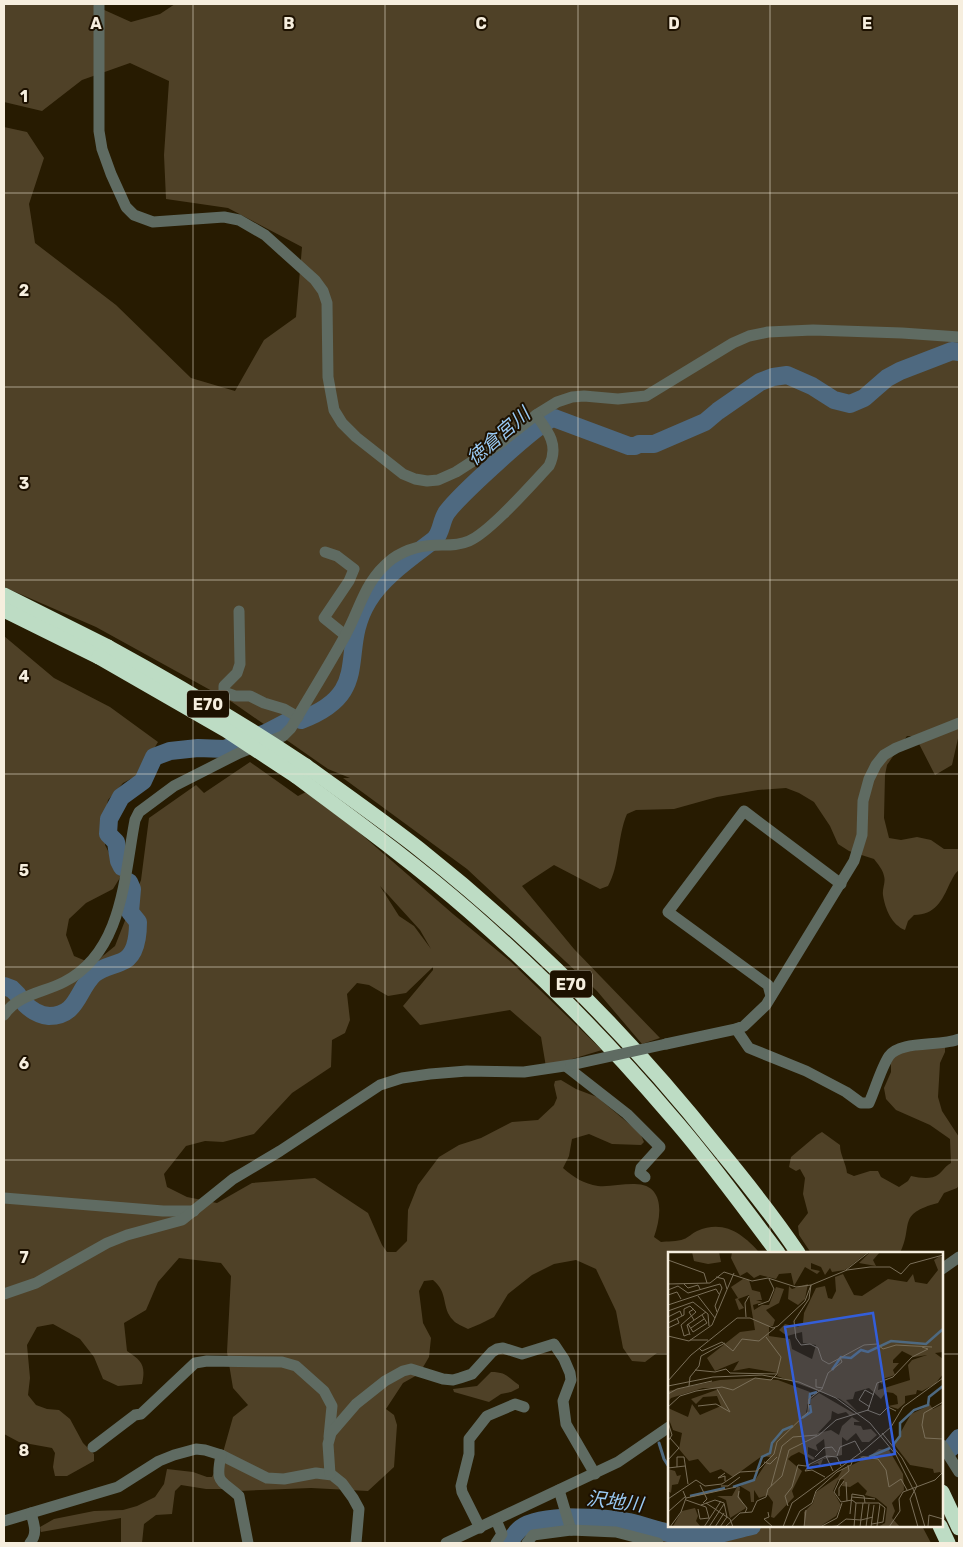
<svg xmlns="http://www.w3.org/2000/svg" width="963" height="1547" font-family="Rubik,'Noto Sans JP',sans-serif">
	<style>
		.green { fill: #4f4127; fill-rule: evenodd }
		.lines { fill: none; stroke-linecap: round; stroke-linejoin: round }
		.stream { stroke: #4e6980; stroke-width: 3 }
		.river { stroke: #4e6980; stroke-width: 18 }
		.minor { stroke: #5f6b62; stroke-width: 11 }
		.highway { stroke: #bddcc4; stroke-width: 15 }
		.minor-bridge { stroke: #5f6b62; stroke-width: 11 }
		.highway-bridge { stroke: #bddcc4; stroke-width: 15 }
		.grid { fill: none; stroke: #f6eede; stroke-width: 1; stroke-opacity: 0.55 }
		.labels { text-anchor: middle; stroke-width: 4; stroke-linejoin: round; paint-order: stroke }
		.shield { fill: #1d1100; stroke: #b5ac9b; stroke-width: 1 }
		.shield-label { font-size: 16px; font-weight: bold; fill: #f6eede }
		.water-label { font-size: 19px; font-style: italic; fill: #99caf4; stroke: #1d1100 }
		.inset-river { fill: none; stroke: #4e6980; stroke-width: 2.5 }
		.inset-road { fill: none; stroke: #7a6f59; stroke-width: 1 }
		.view { fill: #335ed9; fill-opacity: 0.15; stroke: #335ed9; stroke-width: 2.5 }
		.inset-edge { fill: none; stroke: #f6eede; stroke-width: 2.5 }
		.grid-label { font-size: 16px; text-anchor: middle; font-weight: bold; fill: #f6eede; stroke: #1d1100; stroke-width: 4; stroke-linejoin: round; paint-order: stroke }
	</style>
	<rect width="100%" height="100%" fill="#271b01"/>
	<g class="green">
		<path d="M4,4H91L131,22L160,14L175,4H959V734L952,765L935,775L915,736H907L887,765L885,775L884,818L889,838L901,840L917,837L931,840L944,849H959V870C954,874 953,878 950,883C942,901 935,915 914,915L908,921L905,930C892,925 885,909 883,895C882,889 886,882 884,876C883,870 878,864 874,859L849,851L838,844L830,826L814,802L799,793L786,788L758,790L717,797L674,809L636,810L627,814C617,837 620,865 608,886L600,889L554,865L522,886L574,949L660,1038L642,1044L597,991L467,869L343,778H350L328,769L232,702L96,627L4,587V127L27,132L44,158L29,204L35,243L116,305L191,378L235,391L264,340L296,317L302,247L228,208L166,199L164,155L169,81L130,63L82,80L42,111L4,102Z"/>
		<path d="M4,636L54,678L110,707L158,742L138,775L123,783L108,800L105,816V845L121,876L113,889L86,903L69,919L66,935L74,956L93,964L115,946L141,880L149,818L196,785L204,793L250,762L298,796L306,792L354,828L453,914L510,961L602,1050L546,1067L541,1037L510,1010L420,1025L403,1006L433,970V967L406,993L388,996L369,985L357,983L347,994L350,1020L345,1033L332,1040L331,1067L292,1093L254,1134L223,1142L205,1141L186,1146L164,1174L167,1187L187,1197L217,1203L252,1183L315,1178L368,1213L382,1245L387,1252H396L407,1241L408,1210L418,1185L439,1157L459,1145L481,1138L512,1122L538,1120L554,1105L557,1098L554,1085L555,1081L561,1080L576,1089L597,1097L640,1133L644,1142L641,1145L612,1144L589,1134L572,1139L569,1156L563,1168C573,1177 584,1184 598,1186C609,1187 621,1184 633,1184C665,1183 662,1215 654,1237L661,1242C667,1241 677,1242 684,1239C688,1238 692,1233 697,1231C724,1219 743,1234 760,1253H669V1353H657L645,1362L632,1361L623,1348L616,1311L596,1269L576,1260L554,1264L532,1275L508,1294L494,1317L480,1324L468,1329C463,1326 456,1324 453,1320C441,1308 449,1293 433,1280L424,1281L419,1291L423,1323L431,1338L429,1357L419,1374L403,1383L386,1409L394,1415L397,1425L394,1467L368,1491L311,1488L238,1491L230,1489H206L181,1485L175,1491L172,1514L156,1515L144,1524L142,1543H121V1518L41,1532L40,1527L54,1519L94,1511L123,1510L137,1506L155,1497L164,1484L167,1469L193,1472L207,1477H212L222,1456L233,1417L248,1405L233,1388L227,1352L231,1276L221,1263L179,1258L158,1282L146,1310L124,1323L127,1351C142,1361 146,1365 142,1384L118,1386L103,1379L94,1357L80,1339L53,1324L37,1327L27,1345L30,1378L28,1395L36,1405L47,1409L59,1410L70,1419L83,1443L94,1454V1461L67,1476H55L53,1467L55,1453L52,1448L19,1442L4,1434ZM380,886L420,930L431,949L414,926L399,916Z"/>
		<path d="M945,1046V1052L940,1063L938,1097L942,1111L959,1137V1185L957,1188L944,1193L938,1203C896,1214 914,1225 900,1253H811L799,1235L798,1226L808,1213L803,1194L805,1178L800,1169L796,1171L789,1167L791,1157L817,1135L822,1132L840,1145C840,1155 846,1163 847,1173L854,1176L870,1171H878L881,1177L899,1187L908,1181L911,1176C921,1178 931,1180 939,1174C943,1171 944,1167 951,1163L950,1139L930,1125L896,1110L886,1099L884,1088L891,1072V1063L895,1053Z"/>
		<path d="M491,1372C507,1372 507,1377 519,1385V1388L511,1392L501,1394L489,1402L454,1392L453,1389L477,1386Z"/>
		<polygon points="570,1508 669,1523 669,1526 922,1526 931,1543 641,1543 575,1527"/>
	</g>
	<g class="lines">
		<g class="stream">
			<polyline points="659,1443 664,1459 669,1467"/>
			<polyline points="716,1526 717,1533"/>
		</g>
		<g class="river">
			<path d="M301,720C375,692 337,652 368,601C383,576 412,557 435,539C442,531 441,520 447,512C459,496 538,422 554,418L629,446H635L639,444H654L705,422L718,411L760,382L773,377L787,375L812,386L834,400L850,404L864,398L887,378L900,371L952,351L959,352"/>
			<polyline points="122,867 119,861 116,842 108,834 109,819 121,797 143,781 154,757 170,751 198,748 225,749 266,733 287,722"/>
			<polyline points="4,986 12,989 18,995"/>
			<path d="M25,1004C32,1011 39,1015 49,1016C78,1016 77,990 94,974C102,967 112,966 121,962C136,957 138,935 138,922L130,912L132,889L129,882"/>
			<polyline points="951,1448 959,1438"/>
			<path d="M509,1543C512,1538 516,1532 521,1528C542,1513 604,1517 629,1522C650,1527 671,1536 692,1537C712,1538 733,1530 752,1526"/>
		</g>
		<g class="minor">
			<polyline points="99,4 99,131 102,149 111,174 126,207 134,215 153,222 224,217 239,220 265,235 315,280 323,291 327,303 328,377 334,410 342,423 356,437 403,474 415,479 427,481 438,480 456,472 498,445 536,415 557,402 572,397 584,396 618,399 646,396 733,343 749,336 768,332 813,330 902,333 959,337"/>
			<polyline points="325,552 337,556 354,569 349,581 324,618 345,635"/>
			<polyline points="239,611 240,664 237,673 224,686 224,692 235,696 250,696 264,703 284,709 298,717"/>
			<polyline points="771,996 768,985 668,912 744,811 841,884"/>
			<path d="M4,1015C18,994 43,993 64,982C123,952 124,877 135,820L139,812L174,786L239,753L283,736L291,728C309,697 328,667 345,636C361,607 364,581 392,559C408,548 423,545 442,545C451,545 460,545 469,541C490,532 531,485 549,466C559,446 549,432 536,415"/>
			<path d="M736,1029L749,1048L806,1071L846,1092L861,1103H869C875,1090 881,1068 889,1056C900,1040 941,1047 959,1039"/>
			<polyline points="666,1044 736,1029 744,1026 766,1005 854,861 862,835 863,801 869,779 876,765 884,755 896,748 959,723"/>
			<polyline points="567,1067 627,1114 660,1147 641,1168 640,1173 645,1177"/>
			<polyline points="4,1198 163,1211 194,1211"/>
			<polyline points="942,1269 959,1257"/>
			<polyline points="4,1294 36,1283 107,1243 127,1235 182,1220 233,1179 280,1151 380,1085 402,1078 430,1074 467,1071 524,1072 571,1065"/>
			<polyline points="942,1445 959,1472"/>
			<polyline points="93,1447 135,1415 141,1414 195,1363 207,1361 282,1362 296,1366 324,1391 332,1406 329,1437"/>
			<polyline points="221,1455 267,1478 284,1479 316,1473 332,1475 342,1483 353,1498 359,1509 356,1543"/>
			<polyline points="330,1474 328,1444 331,1433 356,1404 385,1381 403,1371 411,1369 443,1379 453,1380 460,1378 472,1374 492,1352 497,1349 503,1348 522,1354 554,1344 564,1359 570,1373 571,1380 563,1401 566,1424 595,1474"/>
			<polyline points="559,1490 571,1530"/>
			<path d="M4,1521L118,1487L159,1461L174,1455L196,1449L205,1450L221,1455C215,1485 221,1479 239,1496L248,1543"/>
			<polyline points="480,1528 462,1492 461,1486 469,1454 469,1439 487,1416 515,1404 524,1407"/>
			<path d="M30,1543C38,1534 34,1524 31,1513"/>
			<polyline points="446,1543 618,1462 669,1427"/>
			<polyline points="496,1543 502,1534 496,1520"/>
			<polyline points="527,1543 533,1535 571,1530 616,1532 658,1543"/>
		</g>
		<g class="highway">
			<polyline points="4,595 108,647"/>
			<polyline points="4,610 99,657"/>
			<path d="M306,766C343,793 382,820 419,849C530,937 630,1037 718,1148C746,1182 774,1217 798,1253"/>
			<path d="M296,776C355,820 414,863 469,911C541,974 609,1043 671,1116C709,1159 743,1207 778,1253"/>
			<polyline points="942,1492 959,1528"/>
			<polyline points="940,1526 948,1543"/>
		</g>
		<polyline class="minor-bridge" points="571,1065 666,1044"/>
		<g class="highway-bridge">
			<path d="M108,647C176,684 241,723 306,766"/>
			<polyline points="99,657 226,730 296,776"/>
		</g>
	</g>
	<path class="grid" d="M193,4V1543M385,4V1543M578,4V1543M770,4V1253M4,193H959M4,387H959M4,580H959M4,774H959M4,967H959M4,1160H959M4,1354H669M942,1354H959M770,1526V1543"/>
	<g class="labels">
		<g class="shield">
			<rect x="187" y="690.5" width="42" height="27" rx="4"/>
			<rect x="550" y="970.5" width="42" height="27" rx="4"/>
		</g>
		<g class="shield-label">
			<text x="208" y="710">E70</text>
			<text x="571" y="990">E70</text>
		</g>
		<g class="water-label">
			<text transform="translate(498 436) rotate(-41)" y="7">徳倉宮川</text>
			<text transform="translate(615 1501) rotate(7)" y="7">沢地川</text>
		</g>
	</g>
	<g transform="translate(668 1252)">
		<rect width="275" height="275" fill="#271b01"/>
		<path d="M24,0H51L53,10L40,12L26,9ZM64,0H200L177,18L164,20L162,16L157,23L153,15L143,11V17L152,19L149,22L137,15L126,34L123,21L111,22L108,27L92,23L86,26L79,20L72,24L63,6ZM202,0H212L205,8L208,14L191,11ZM272,4L275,6V100L267,101L275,107V122L267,132L254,139L249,138L248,142L237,144V151L230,157L220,154L230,152L229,144L225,141L218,140L213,147L201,136L187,140L185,147L178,148L191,161L172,147L109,124L110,121L81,116L65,119L71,109L47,119L39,106L72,80L87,78L81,43L70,47L76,56L71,58L67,47L70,46L63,35L75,27L81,28L84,38L92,40L94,48H88L95,50L85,53L86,58L94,53H101L108,35L116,37L111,51L98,58L107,68L105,74H101V84L122,87L124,97L144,107L148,93L135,91L134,80L119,84L111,78L117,72L130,75L135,71L136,61L148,36L157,34L160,46L164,47L168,39L167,25L175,22L186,43L194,44L220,27L239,30L245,22L247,30L259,32L270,18L266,8ZM234,99L246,105L259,103L244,108L240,113L242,128L210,138L211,129L214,132L215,127L227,123L225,118L231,111H225V108ZM140,32L137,47L130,53L120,47L121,34L124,37ZM85,126L110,128L142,140L138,161L141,159L143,147L151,141L187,162L182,164L178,160L170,162L164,159L163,167L150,181L163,178L171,183L174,174L184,165L192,170H186V173L193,174L195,178L203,177L209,183L201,190H194L188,181L179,189L174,185V203L155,207L152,215L150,211L143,213L158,205L156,187L148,193L150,199L140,195V202L147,206L145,208L131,200L123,204L120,207L134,219L124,239L126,245L106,266L103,265L105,250L100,243L91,246L86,238V250H83L82,240L72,234L87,228L102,205L94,204L65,225L53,217L42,221L30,207L21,209L11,197L14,181L5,178L0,165V156L20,165L24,152L32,163L53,154L49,144L35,145L28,152L23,147L51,137L35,136L3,146L0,150V139L52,128ZM260,150L265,157L275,152V225L272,220L266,221L265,217L242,213L226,192L243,162L260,154ZM211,197L221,198L235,222L236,238L224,251L227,259L224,266L232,275H210L217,271L219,255L208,246L197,243L199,239L190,230L182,235L174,234L176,227L170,228L165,239L173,253L168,264L151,275H136V260L145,251L148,240L170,225L174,218L198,206L191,204H202ZM0,217L7,219L9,224L13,223L10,232L4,233L3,241L0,239ZM69,235H72L71,244L78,256L62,266L58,248L49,244H64ZM27,256L30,264L28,269L33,275L5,274L14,259Z" fill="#4f4127" fill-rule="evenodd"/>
		<path class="inset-river" d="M164,118L173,105L183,106L193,98L200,100L223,89L258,92L275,77M141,152L142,142L149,140M134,166L143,160L142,153M225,193L232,184V171L246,158L260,153L261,145L275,134M201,205L222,196M65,235L86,228L94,205L102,201L104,191L115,178L125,174M22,244L57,236"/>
		<path class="inset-road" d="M0,8L36,21L39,31M178,18L201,0M48,25L56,27L59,37M0,32L42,31L56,20L84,29L100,26L128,35L143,33L179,18L202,15H222L233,22L242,12L275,3M16,32L20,36L30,33L32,37M143,33L141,47L126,69L128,86L133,93L142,92L150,96L154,108L161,112L196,93L209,92L215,97L228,93L264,95M0,38L10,34L20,41L52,32L54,36L47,54L49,60M0,43L9,40L13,47M30,44L47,66M0,53L48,37L51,42M90,53L101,49L106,37L101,27M16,57L22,54L28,60L13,73L16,84L21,82M26,57L21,60L26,68M0,59L25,50L40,62L41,74M0,65L12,59L14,64M78,65L77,51L81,44M0,71L16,63V57M20,72L25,80L39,71L34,63M0,76L11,71L9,66M23,76L36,67M22,83L19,73L38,60M0,84L21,89L44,73L66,21M22,88H40M31,96L34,99L54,90L65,99L74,87L91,89L107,76M27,118L47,120L58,117L62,121L109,122M148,127V135L155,136M0,129L23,103L69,66H82L105,76L110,74L137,49L143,33M0,134L45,125L94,123L131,130L168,146L202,171L228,203L247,241L257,275M21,134L22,125L31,114L33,104L57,91M0,142L9,137L44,129M275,150L256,161L254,173L257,186L275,187M30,154L48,152L62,160L49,137M0,155L12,144L28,139L54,135L65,138L87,126L103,128L109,122L113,105L98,85M202,155L191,148L197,138L206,143M199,158L212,163L220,155L228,159M0,170L4,183L0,189M214,181L234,206L249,234L242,247L250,275M158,204L169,205L173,214M169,204L172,195L187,189L193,200M147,205L156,196L164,195L168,200M0,208L11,196L2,186M187,209L195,205L210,207L218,218L221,235L233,227L239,238M96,210L102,212L109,205M142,212L137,219L144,218L157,225M180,213L181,219L172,227L166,240L173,250L184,248L188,251L186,275M9,215V205H16L20,232M0,216L17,214M57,229V224L50,226L57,221M178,230L179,249M32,233L39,247L35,251M53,234H60L72,225M103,234L114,194L125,185L149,183M71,239L70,245L79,256L77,261M171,244V236L176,229M184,245L207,247M18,246L68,235M0,247L28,228L37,234L54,232L72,220L89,219L106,202L109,190L140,160L141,147L154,137L160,121L174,110L172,105M18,248L38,255L41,266L32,267L30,257M38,251L62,267L65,275M188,251H211L217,256L215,270L204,272M33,253L47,248L56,251L59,265L52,275M120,254L117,244L124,235L130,213L138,214L158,204L165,219M0,260L18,244M100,260L101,265L96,267L105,275M182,262L184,242L196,244L197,251M209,274L212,252M260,274L261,263L275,267M2,275L13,260L18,246L15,239M36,275L53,249M41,275L56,252M47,275L56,261M57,275L72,261L84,260L89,249L98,245L100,237L114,224L121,198L151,183L168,168L200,158L209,131L225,125L244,105L260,97L254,95M115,275L124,251L195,199L223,175L235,155L275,126M124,275L132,259L144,251L148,239L169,220L183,213L185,207M136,275L138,258M152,275L169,266L174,251M158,275L169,274L178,267L193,268L205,265M192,275L195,251M198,275L201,252M203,275L206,253M221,275L232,259L231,247L235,240L267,228L275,220"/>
		<path class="view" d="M205,61L227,202L140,216L117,75Z"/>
		<rect width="275" height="275" class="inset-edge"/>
	</g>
	<g class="grid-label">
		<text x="96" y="29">A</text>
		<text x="289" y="29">B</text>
		<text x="481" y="29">C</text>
		<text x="674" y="29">D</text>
		<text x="867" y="29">E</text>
		<text x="24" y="102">1</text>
		<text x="24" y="296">2</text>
		<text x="24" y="489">3</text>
		<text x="24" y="682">4</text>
		<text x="24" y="876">5</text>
		<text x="24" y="1069">6</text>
		<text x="24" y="1263">7</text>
		<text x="24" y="1456">8</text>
	</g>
	<rect width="963" height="1547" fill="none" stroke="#f6eede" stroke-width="10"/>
</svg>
